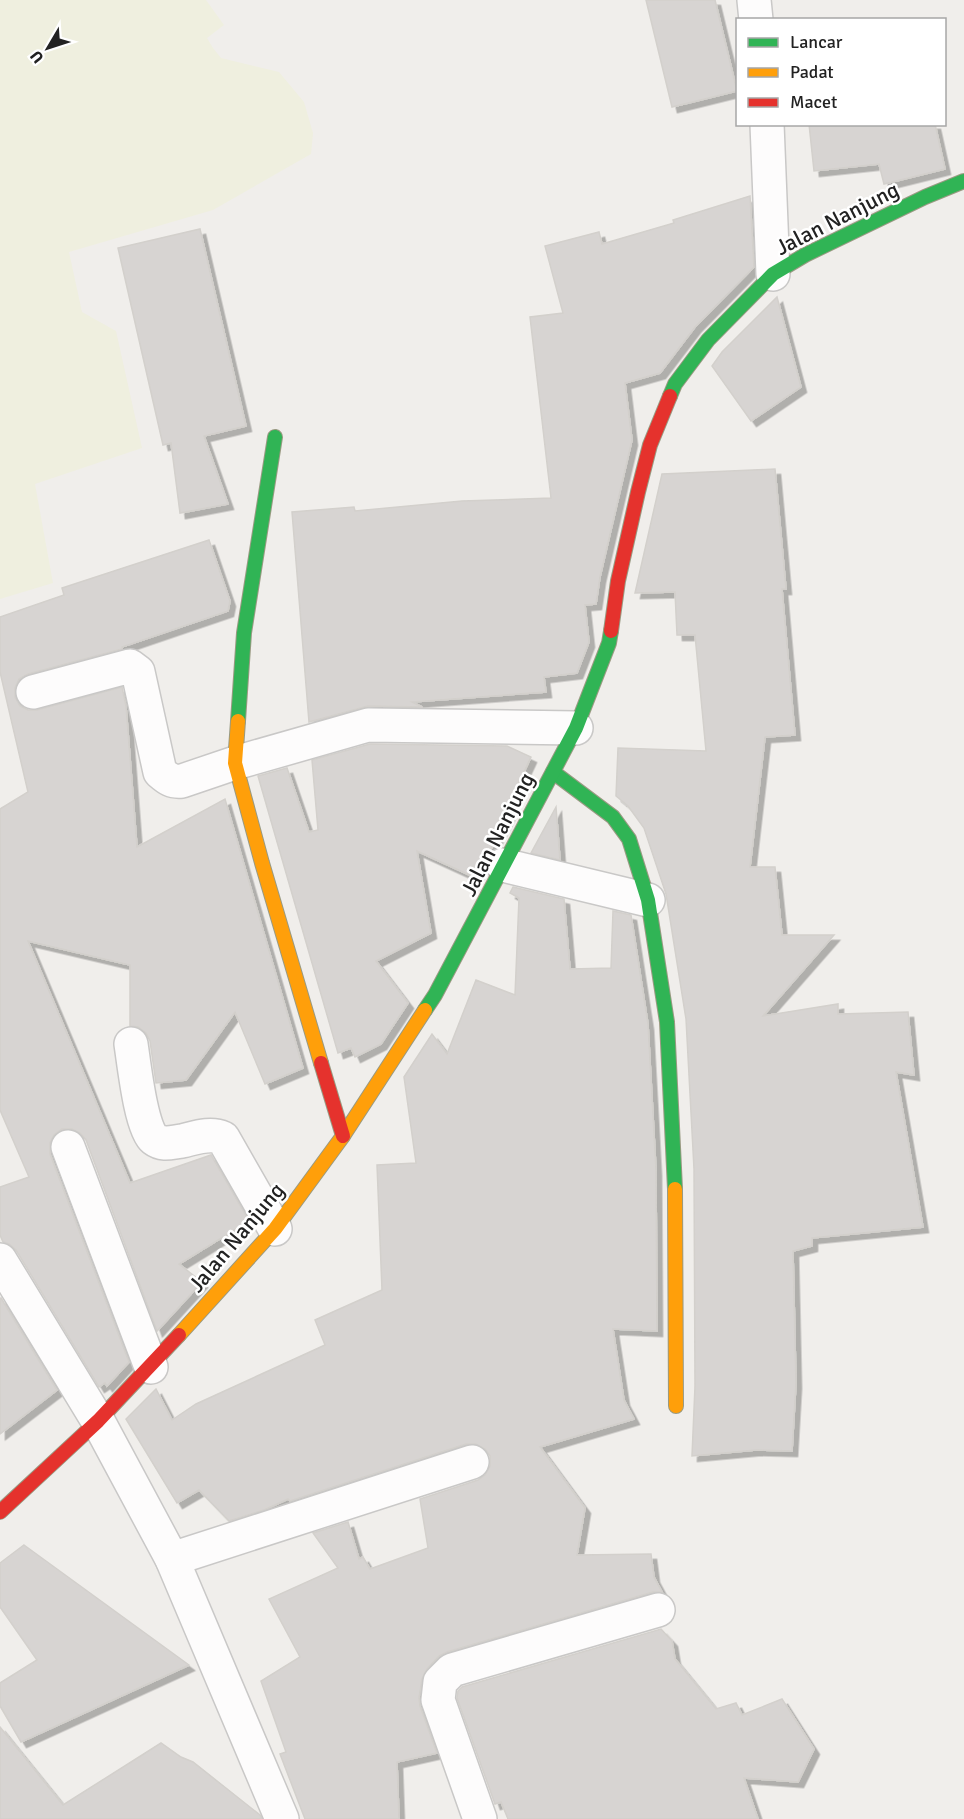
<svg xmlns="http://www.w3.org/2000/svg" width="964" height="1819" font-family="Signika,sans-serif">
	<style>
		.farmland { fill: #efefdf }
		.building { fill: #d7d4d2; stroke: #d3d0cc; stroke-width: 1.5; filter: url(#shadow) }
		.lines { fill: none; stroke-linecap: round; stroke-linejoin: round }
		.street-casing { stroke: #c9c8c7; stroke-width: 36 }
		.fast-casing { stroke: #999a82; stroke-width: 16 }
		.slow-casing { stroke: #999a82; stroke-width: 16 }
		.jam-casing { stroke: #999a82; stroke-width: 16 }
		.street { stroke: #fdfcfc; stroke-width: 33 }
		.fast { stroke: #30b455; stroke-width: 14 }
		.slow { stroke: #ff9f0a; stroke-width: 14 }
		.jam { stroke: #e5322d; stroke-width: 14 }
		.labels { text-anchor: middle; stroke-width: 5; stroke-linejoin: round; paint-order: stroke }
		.street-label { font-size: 22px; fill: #222; stroke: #fff }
	</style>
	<defs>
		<filter id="shadow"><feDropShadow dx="5.5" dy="5.5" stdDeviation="0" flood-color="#0004"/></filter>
	</defs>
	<rect width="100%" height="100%" fill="#f0eeeb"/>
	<polygon class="farmland" points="0,0 206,0 224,25 207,38 213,48 221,58 279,72 304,102 313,133 311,154 213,210 69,252 82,312 116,331 142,448 35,484 53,583 0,599"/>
	<g class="building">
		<polygon points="646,0 715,0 737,91 672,107"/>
		<polygon points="809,124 935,124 945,169 884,184 879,164 814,171"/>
		<polygon points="750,196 754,267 695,327 660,373 625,383 632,440 600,577 596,604 585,605 589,642 577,673 544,677 546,692 412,702 422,707 368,706 309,722 292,512 354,507 355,511 462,501 551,498 530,317 563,313 545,246 599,232 602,244 674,223 673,220"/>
		<polygon points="200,229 246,426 204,436 228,504 180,513 171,443 163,445 118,248"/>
		<polygon points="777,297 801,387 751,421 712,366 722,352"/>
		<polygon points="775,469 786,589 782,589 795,735 765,737 750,867 775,867 782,935 834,935 763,1016 838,1004 838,1014 908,1012 914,1075 896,1072 923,1227 812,1238 812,1246 793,1251 796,1383 792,1451 756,1450 692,1456 695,1386 694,1169 686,1019 666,894 644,828 628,806 616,796 618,748 706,751 695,635 677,635 675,592 635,593 662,474"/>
		<polygon points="209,540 230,601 228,611 122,647 122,649 28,674 19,679 15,688 15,697 20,706 28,710 37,710 122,687 126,706 137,847 225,799 303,1068 265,1084 235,1012 186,1080 156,1083 150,1041 146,1033 138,1027 130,1026 130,965 28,941 130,1183 211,1155 249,1221 179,1264 202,1282 157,1331 86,1140 80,1133 72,1129 62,1129 54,1135 50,1143 50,1154 129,1362 107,1386 105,1383 99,1387 16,1250 9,1244 3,1242 0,1235 0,1187 29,1177 0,1110 0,809 28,792 0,672 0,617 64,595 62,588"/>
		<polygon points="370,744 507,746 531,757 504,815 509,815 476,878 417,851 431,933 376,961 408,1003 381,1044 355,1057 351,1048 338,1053 258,776 287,768 309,832 318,830 312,760"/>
		<polygon points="556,807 560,860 531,853"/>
		<polygon points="513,887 564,899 570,969 611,968 613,911 631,915 648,1024 656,1170 657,1331 613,1329 624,1400 634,1419 540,1447 585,1508 577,1555 651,1554 654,1577 662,1592 653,1592 447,1652 439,1656 427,1669 422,1679 419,1698 420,1706 437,1753 397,1762 399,1819 305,1819 280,1754 286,1752 261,1681 300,1657 269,1599 338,1568 313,1533 348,1522 359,1559 363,1557 370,1569 428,1548 420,1499 478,1480 485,1475 490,1466 490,1456 485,1449 476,1444 466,1444 290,1501 288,1499 264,1510 229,1521 199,1490 177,1503 126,1419 156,1389 172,1420 196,1404 325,1345 315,1320 382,1290 377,1165 416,1163 404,1077 432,1034 447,1054 476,980 515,995 519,898 510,893"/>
		<polygon points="1,1298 57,1390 0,1434 0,1299"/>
		<polygon points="24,1545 189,1665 21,1742 0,1706 0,1683 37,1660 0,1607 0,1563"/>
		<polygon points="661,1629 672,1641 675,1659 716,1709 736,1703 742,1715 782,1699 814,1749 798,1782 744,1778 758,1819 508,1819 501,1802 495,1804 457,1698 458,1691 462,1687"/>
		<polygon points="0,1727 63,1805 161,1743 181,1757 193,1762 260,1815 262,1819 0,1819"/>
	</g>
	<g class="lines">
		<defs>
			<g id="street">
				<polyline points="754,0 756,20"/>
				<polyline points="767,124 773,274"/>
				<path d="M33,692L130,666L138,672L160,772C168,779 172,782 182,781L235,763L368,725L576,728"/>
				<polyline points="503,865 648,900"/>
				<path d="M131,1044C134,1063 141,1129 154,1139C163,1146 172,1142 182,1141C195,1138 210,1132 223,1138L275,1229"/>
				<polyline points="68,1147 151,1367"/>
				<polyline points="0,1260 98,1421 172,1559 282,1819"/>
				<polyline points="172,1559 472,1462"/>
				<polyline points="480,1819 438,1700 440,1682 452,1670 658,1610"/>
			</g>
			<g id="fast">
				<polyline points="670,396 675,384 708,340 773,274 805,255 925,197 964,181"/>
				<polyline points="238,721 244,633 275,437"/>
				<polyline points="553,772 613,817 629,839 648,900 667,1022 675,1189"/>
				<polyline points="425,1010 435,995 576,728 609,643 611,631"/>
			</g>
			<g id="slow">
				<polyline points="238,721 235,763 262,863 321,1063"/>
				<polyline points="675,1189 676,1406"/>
				<polyline points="179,1335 275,1229 343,1136 425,1010"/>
			</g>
			<g id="jam">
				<polyline points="611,631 618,581 638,492 650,445 670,396"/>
				<polyline points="321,1063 343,1136"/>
				<polyline points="0,1512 98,1421 179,1335"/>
			</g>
		</defs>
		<use href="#street" class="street-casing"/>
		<use href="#fast" class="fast-casing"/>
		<use href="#slow" class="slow-casing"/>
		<use href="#jam" class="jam-casing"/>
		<use href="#street" class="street"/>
		<use href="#fast" class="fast"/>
		<use href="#slow" class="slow"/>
		<use href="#jam" class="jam"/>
	</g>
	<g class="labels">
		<g class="street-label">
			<text transform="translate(837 218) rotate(-27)" y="8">Jalan Nanjung</text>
			<text transform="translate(497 834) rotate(-63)" y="8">Jalan Nanjung</text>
			<text transform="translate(236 1237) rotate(-50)" y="8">Jalan Nanjung</text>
		</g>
	</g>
	<rect x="736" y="18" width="210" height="108" fill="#ffffff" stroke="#a7a7a7" stroke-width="1.5"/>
	<rect x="748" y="38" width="30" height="9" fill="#30b455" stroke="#a7a7a7" stroke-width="1.5"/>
	<text x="790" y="48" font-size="18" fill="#222222">Lancar</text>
	<rect x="748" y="68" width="30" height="9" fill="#ff9f0a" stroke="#a7a7a7" stroke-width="1.5"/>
	<text x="790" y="78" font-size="18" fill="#222222">Padat</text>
	<rect x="748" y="98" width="30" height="9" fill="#e5322d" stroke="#a7a7a7" stroke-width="1.5"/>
	<text x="790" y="108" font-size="18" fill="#222222">Macet</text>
	<g transform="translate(48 48) rotate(231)" stroke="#ffffff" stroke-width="4.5" paint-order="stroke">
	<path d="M0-4.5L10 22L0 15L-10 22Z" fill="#222222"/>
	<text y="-9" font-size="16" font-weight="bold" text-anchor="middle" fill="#222222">U</text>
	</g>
</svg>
